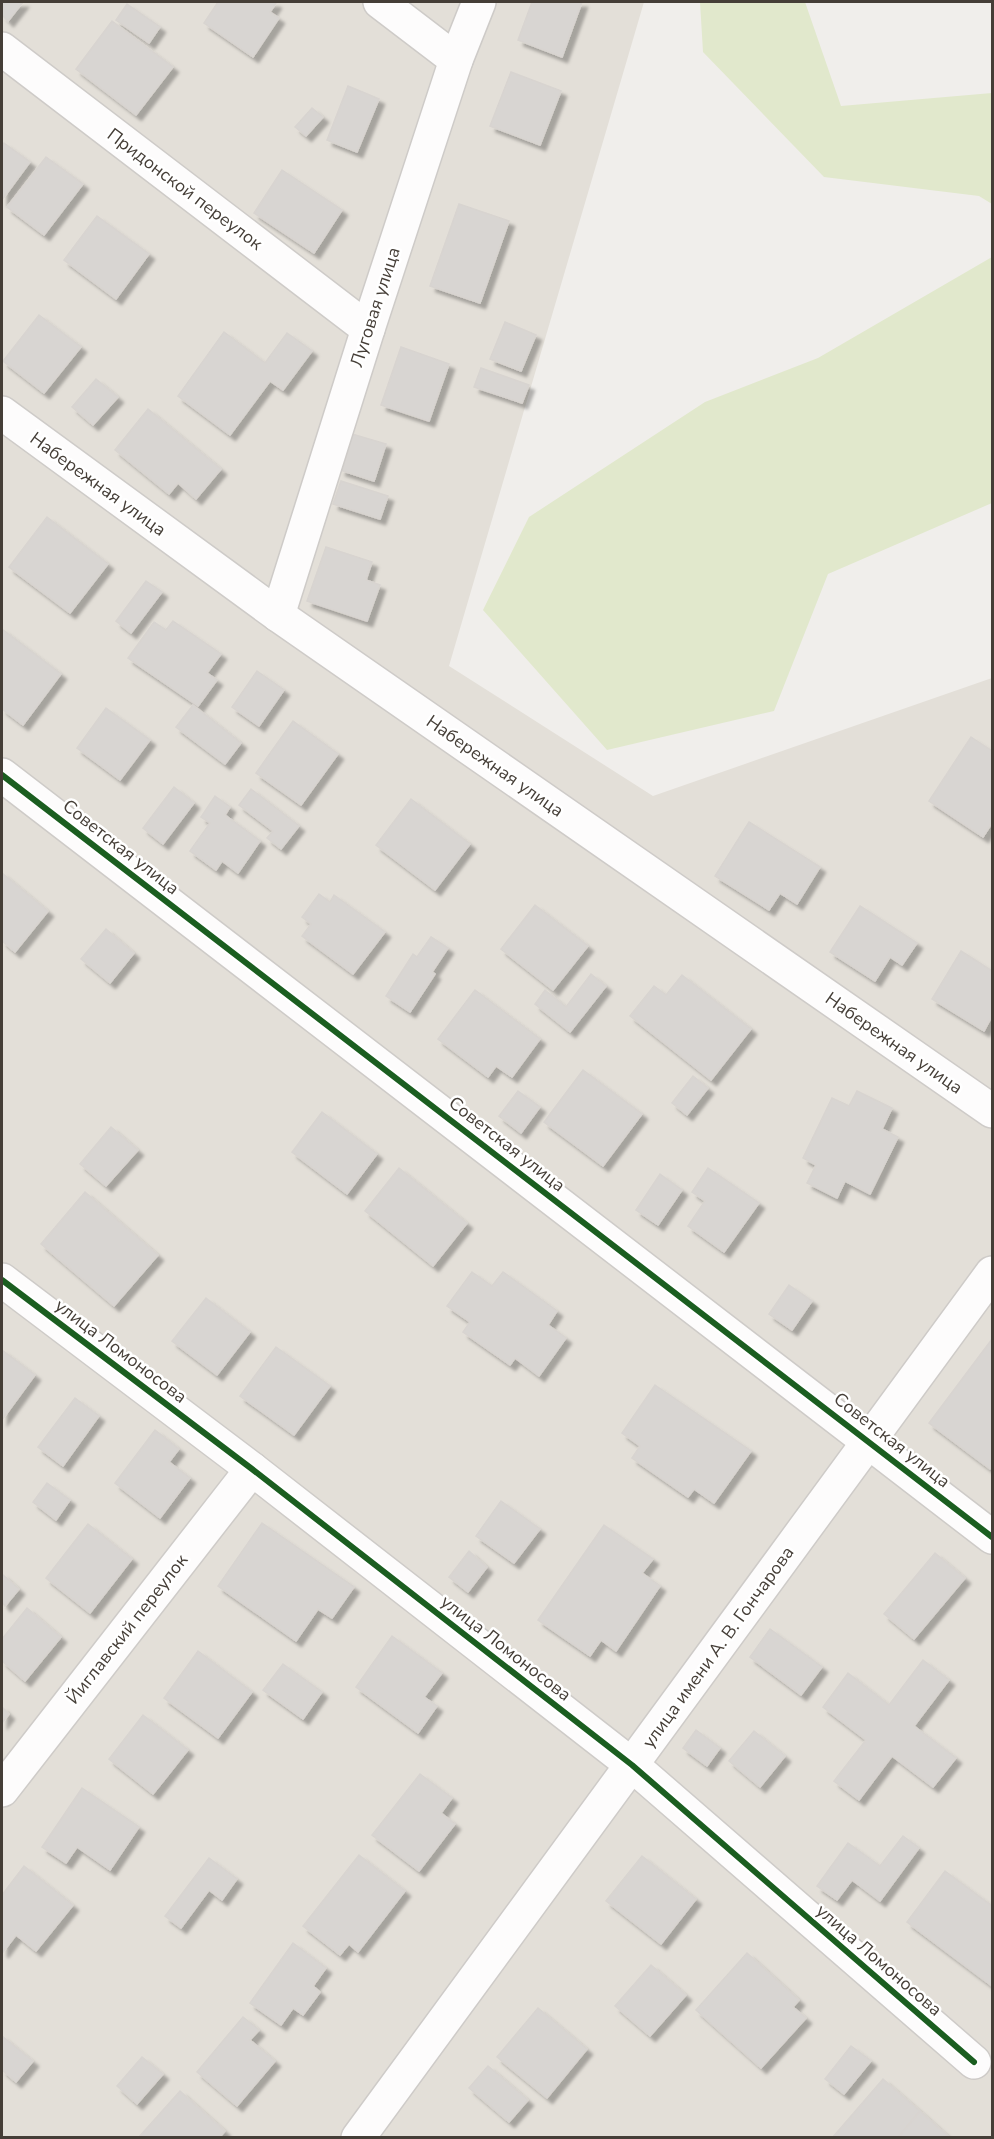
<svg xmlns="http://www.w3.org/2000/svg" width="994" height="2139" font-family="'Nunito Sans',sans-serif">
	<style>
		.residential { fill: #e3dfd8 }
		.green { fill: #e1e8cc }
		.building { fill: #d8d5d2; stroke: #d8d4d0; stroke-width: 1.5; filter: url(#shadow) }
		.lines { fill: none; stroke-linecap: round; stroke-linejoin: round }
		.minor-casing { stroke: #cecbc8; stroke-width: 36 }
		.minor { stroke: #fdfcfc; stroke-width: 33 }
		.cycleway-casing { stroke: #fff; stroke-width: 10 }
		.cycleway { stroke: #1b5e20; stroke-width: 6 }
		.labels { text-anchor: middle; stroke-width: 5; stroke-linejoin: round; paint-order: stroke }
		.street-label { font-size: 18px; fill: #453e37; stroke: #fff }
	</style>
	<defs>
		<filter id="shadow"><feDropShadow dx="5.5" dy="5.5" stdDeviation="1.5" flood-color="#0004"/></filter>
	</defs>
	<rect width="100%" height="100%" fill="#f0eeeb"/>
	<polygon class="residential" points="2,2 644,2 449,666 653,796 992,678 992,2137 2,2138"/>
	<g class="green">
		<polygon points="700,2 805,2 841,106 992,93 992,204 979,196 824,177 703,52"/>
		<polygon points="992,257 992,503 828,574 774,711 607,750 483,610 529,517 705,402 818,358"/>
	</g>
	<g class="building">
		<polygon points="2,2 23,2 8,21 2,15"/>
		<polygon points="218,2 274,2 276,3 270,12 279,18 253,57 204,23"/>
		<polygon points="532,2 582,2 562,57 518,40"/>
		<polygon points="127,4 160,27 149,43 116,20"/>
		<polygon points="112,21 173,67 136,115 76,69"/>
		<polygon points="511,72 561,91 540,145 490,126"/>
		<polygon points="348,86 379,99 357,152 327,140"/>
		<polygon points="312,108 323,117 306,136 295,127"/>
		<polygon points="4,143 30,162 2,200 2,146"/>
		<polygon points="46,157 83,184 44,235 7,207"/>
		<polygon points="282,170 342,210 314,253 254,213"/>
		<polygon points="459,204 509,221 480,303 430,286"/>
		<polygon points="97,216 149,254 116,299 64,260"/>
		<polygon points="39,315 81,347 44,393 3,361"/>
		<polygon points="505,322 536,335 521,371 490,359"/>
		<polygon points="224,332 265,363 287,333 312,351 283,390 270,381 230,435 178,396"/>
		<polygon points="401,347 449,364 429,421 381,405"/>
		<polygon points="481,368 529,385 522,403 474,387"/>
		<polygon points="96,379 118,397 93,425 72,407"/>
		<polygon points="148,409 221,469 196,499 178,483 169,494 115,450"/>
		<polygon points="352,434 386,444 374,481 340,470"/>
		<polygon points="341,481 388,496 380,519 333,504"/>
		<polygon points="47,517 108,564 70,613 9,567"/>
		<polygon points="326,547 372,562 366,580 380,585 367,621 307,601"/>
		<polygon points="146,581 162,592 131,633 116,621"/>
		<polygon points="173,621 221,654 207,673 217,680 198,706 128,658 154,622 166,630"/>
		<polygon points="2,629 61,674 23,725 2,709"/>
		<polygon points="257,671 284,690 259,726 232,707"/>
		<polygon points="193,705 241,743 225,764 176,727"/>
		<polygon points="106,708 150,740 120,780 77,748"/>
		<polygon points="293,721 338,754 301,805 256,773"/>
		<polygon points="971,737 992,751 992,823 983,837 929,801"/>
		<polygon points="174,787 194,803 163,844 143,828"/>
		<polygon points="251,789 299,826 281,849 267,838 273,831 239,805"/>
		<polygon points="215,796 230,807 225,815 260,841 238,873 222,861 216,870 190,851 210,823 201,817"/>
		<polygon points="411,799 470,844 435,890 376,845"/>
		<polygon points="749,822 820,867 797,904 780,893 769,910 715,876"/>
		<polygon points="2,873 48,911 15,952 2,941"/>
		<polygon points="319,894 330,902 334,895 385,932 353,974 302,936 311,924 302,917"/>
		<polygon points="535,905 588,946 553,990 501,949"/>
		<polygon points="860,906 917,943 902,965 890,957 875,981 830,952"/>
		<polygon points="106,929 134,953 110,983 81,959"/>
		<polygon points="431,937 448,948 432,972 435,974 410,1012 386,996 413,954 417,957"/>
		<polygon points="961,951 992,971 992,1016 984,1031 932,999"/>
		<polygon points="591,974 606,986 570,1032 535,1004 545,990 566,1007"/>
		<polygon points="682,975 751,1029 711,1080 630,1016 654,986 666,995"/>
		<polygon points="475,990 540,1039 512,1077 496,1066 488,1077 438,1039"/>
		<polygon points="583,1070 642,1114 603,1166 544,1122"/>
		<polygon points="693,1076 708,1088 687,1115 672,1103"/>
		<polygon points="518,1091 540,1107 521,1133 499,1116"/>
		<polygon points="857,1091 892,1108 882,1129 898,1137 870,1194 845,1181 837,1198 807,1183 816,1165 803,1158 832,1098 849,1106"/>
		<polygon points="322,1112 377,1154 347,1194 292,1152"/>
		<polygon points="111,1127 138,1150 106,1186 80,1164"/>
		<polygon points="399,1168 467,1223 433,1266 365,1211"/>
		<polygon points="708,1168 759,1203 724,1252 688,1226 705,1201 692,1192"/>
		<polygon points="660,1174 682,1190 658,1225 636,1210"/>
		<polygon points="85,1192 158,1255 114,1306 41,1244"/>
		<polygon points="472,1272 492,1286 503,1272 557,1311 548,1325 566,1338 539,1376 515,1358 510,1365 463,1332 470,1322 447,1306"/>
		<polygon points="789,1285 812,1301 792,1330 769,1314"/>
		<polygon points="206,1298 250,1332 217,1375 172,1341"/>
		<polygon points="992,1339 992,1466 990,1469 929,1423"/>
		<polygon points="276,1347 330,1386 294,1435 240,1396"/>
		<polygon points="2,1350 35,1375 2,1420"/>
		<polygon points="655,1385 751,1451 714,1503 694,1489 688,1497 632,1458 640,1446 622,1433"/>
		<polygon points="75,1398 99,1416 63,1466 38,1447"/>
		<polygon points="155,1430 179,1449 169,1462 190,1478 160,1518 115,1483"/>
		<polygon points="47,1483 70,1500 56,1520 33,1502"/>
		<polygon points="501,1501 540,1529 514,1563 476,1536"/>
		<polygon points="262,1523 354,1587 332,1618 318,1609 296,1641 218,1586"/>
		<polygon points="88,1524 132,1559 90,1613 46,1578"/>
		<polygon points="604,1525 653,1559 642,1573 660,1586 616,1651 601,1640 590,1656 538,1620"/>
		<polygon points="469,1551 487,1567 468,1592 449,1577"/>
		<polygon points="935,1553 965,1578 914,1639 884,1614"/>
		<polygon points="2,1574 19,1589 5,1606 2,1602"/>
		<polygon points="27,1608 61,1637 25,1681 2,1661 2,1639"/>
		<polygon points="770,1629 822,1667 801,1695 750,1657"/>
		<polygon points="392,1636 442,1673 424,1697 437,1706 418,1733 356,1687"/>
		<polygon points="198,1651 252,1692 218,1738 164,1698"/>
		<polygon points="923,1660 949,1680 914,1726 956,1758 933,1787 892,1756 859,1800 834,1781 866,1740 823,1707 848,1673 889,1705"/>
		<polygon points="283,1664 322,1692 303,1719 263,1690"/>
		<polygon points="2,1707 9,1714 2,1723"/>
		<polygon points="143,1715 188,1750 153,1794 109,1759"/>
		<polygon points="696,1730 720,1748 707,1766 683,1748"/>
		<polygon points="754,1731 785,1756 760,1787 729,1761"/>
		<polygon points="420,1774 452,1798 441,1813 455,1824 419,1871 372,1835"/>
		<polygon points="82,1788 139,1827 110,1870 77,1847 66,1863 42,1847"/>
		<polygon points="903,1836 919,1848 880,1901 852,1880 837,1900 817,1886 848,1843 880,1866"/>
		<polygon points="359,1855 405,1891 358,1952 349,1944 340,1955 303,1926"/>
		<polygon points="642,1856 696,1899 661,1944 606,1901"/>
		<polygon points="209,1858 237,1879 222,1900 209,1890 181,1928 165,1916"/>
		<polygon points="24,1866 73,1905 36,1951 16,1935 3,1952 2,1951 2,1895"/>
		<polygon points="945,1871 992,1906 992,1986 907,1922"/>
		<polygon points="293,1943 326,1968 313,1986 320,1992 303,2015 293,2008 281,2025 250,2003"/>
		<polygon points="747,1953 799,2000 793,2007 806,2018 761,2068 696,2010"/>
		<polygon points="651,1965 686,1995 650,2036 615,2006"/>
		<polygon points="538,2008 587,2049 547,2098 497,2057"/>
		<polygon points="243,2017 259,2030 250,2040 275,2061 237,2106 197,2072"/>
		<polygon points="2,2036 33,2061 16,2082 2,2070"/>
		<polygon points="851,2046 871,2061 844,2094 825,2079"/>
		<polygon points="142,2057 163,2074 137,2104 117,2086"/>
		<polygon points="488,2066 528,2100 509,2122 469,2088"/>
		<polygon points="883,2079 920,2111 898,2138 832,2138"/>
		<polygon points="180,2091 225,2131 219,2138 138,2138"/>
		<polygon points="920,2111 950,2138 898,2138"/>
	</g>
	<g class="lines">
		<defs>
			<g id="minor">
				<polyline points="380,2 456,60"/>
				<polyline points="2,49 368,329"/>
				<polyline points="2,413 278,615 992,1111"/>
				<polyline points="278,615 368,329 456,60 479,2"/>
				<polyline points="2,775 992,1537"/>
				<polyline points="2,1280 252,1469 632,1765 974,2062"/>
				<polyline points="2,1790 252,1469"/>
				<polyline points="358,2138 992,1273"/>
			</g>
		</defs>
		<use href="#minor" class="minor-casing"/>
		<use href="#minor" class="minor"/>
		<defs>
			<g id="cycleway">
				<polyline points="2,775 992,1537"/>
				<polyline points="2,1280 252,1469 632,1765 974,2062"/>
			</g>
		</defs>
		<use href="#cycleway" class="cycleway-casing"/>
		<use href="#cycleway" class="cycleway"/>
	</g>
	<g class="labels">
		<g class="street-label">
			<text transform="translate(185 189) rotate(37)" y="6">Придонской переулок</text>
			<text transform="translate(375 307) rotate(-72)" y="6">Луговая улица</text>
			<text transform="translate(98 484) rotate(36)" y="6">Набережная улица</text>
			<text transform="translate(495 766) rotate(35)" y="6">Набережная улица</text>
			<text transform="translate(121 847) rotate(38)" y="6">Советская улица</text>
			<text transform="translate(894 1043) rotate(35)" y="6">Набережная улица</text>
			<text transform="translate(507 1144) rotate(38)" y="6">Советская улица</text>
			<text transform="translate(121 1351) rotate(37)" y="6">улица Ломоносова</text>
			<text transform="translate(892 1440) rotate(38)" y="6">Советская улица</text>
			<text transform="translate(127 1629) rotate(-52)" y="6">Йиглавский переулок</text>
			<text transform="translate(718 1647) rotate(-54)" y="6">улица имени А. В. Гончарова</text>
			<text transform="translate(506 1648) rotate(38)" y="6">улица Ломоносова</text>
			<text transform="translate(879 1960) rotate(41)" y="6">улица Ломоносова</text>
		</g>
	</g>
	<rect width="994" height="2139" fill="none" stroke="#453e37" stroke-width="6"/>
</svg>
